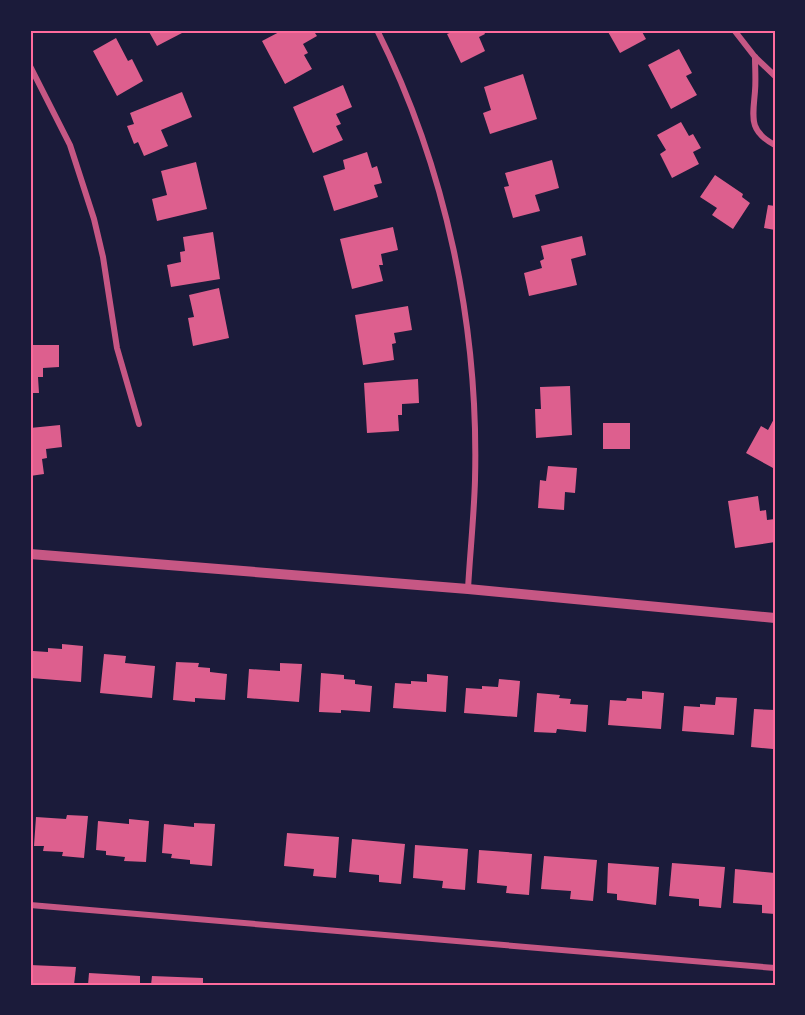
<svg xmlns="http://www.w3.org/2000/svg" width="805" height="1015" font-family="Overpass,sans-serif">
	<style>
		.building { fill: #dd5f8e }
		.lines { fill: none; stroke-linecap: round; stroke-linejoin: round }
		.minor { stroke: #c65784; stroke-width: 6 }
		.tertiary { stroke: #c65784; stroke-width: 10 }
		.neatline { fill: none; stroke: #ff6b9d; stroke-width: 2 }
	</style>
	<rect width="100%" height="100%" fill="#1b1b3a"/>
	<g class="building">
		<polygon points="148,30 181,30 182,33 157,46"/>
		<polygon points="283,30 313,30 317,36 303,44 308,53 304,55 312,69 285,84 262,41"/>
		<polygon points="451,30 483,30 485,34 479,37 485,51 461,63 447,34 452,32"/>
		<polygon points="607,30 641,30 646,39 620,53"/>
		<polygon points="116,38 128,61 132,59 143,81 117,96 93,51"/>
		<polygon points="679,49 692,73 686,76 697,95 671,109 648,65"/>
		<polygon points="523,74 537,119 490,134 483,113 491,110 484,87"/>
		<polygon points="343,85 352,107 336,114 341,124 336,126 343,140 313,153 293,107"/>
		<polygon points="182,92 192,117 161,130 168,146 144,156 138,142 134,144 127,126 134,124 130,113"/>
		<polygon points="681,122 689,136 693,134 701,148 693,152 699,164 672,178 660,154 666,150 657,135"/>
		<polygon points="367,152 372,168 377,166 382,183 374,185 378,197 334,211 323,176 345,169 343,160"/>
		<polygon points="552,160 559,188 535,195 540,211 513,218 504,187 509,186 505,173"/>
		<polygon points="196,162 207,209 157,221 152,199 167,195 161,171"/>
		<polygon points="715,175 743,194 742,197 750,203 733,229 712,215 717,208 700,197"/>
		<polygon points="768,205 775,206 775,230 764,228"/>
		<polygon points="393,227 398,250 381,254 383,265 379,265 383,281 352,289 340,239"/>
		<polygon points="213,232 220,279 171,287 167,265 181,262 180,252 185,251 183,237"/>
		<polygon points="582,236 586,255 571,259 577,285 529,296 524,273 542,268 540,261 544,259 541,246"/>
		<polygon points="219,288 229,338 193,346 188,318 194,317 189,295"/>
		<polygon points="408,306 412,330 394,333 396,343 392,344 394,360 363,365 355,315"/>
		<polygon points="30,345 59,345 59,367 43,368 43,377 38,377 39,393 30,393"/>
		<polygon points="418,379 419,403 402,404 402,415 398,415 399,431 367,433 364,383"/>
		<polygon points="570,386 572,435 536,438 535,409 541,409 540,387"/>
		<polygon points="775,417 775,464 773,468 746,453 761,426 768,430"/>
		<rect x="603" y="423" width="27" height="26"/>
		<polygon points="60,425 62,447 46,449 47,458 42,459 44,474 30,476 30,428"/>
		<polygon points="548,466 577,468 575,493 565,492 564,510 538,508 540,480 546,481"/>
		<polygon points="758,496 760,511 766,510 767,520 775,519 775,542 735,548 728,501"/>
		<polygon points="62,644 83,646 81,682 31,678 33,651 48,652 48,648 62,649"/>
		<polygon points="104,654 126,656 125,663 155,666 152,698 100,693"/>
		<polygon points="176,662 199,663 198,667 210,668 210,672 227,674 225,700 195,698 195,702 173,700"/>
		<polygon points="280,663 302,664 299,702 247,698 249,669 280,671"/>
		<polygon points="321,673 344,675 344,679 355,680 355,684 372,686 370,712 341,710 341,713 319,712"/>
		<polygon points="427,674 448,676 446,712 393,708 395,683 411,684 411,681 427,682"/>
		<polygon points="499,679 520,681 517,717 464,713 466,688 482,689 482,686 498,687"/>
		<polygon points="642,691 664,693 661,729 608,725 610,700 626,701 627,698 642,699"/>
		<polygon points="537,693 560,695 559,698 571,699 570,704 588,705 586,732 557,729 556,733 534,732"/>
		<polygon points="716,697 737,698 734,735 682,731 684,706 700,707 700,704 715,705"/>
		<polygon points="754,709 775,710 775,745 773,745 773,749 751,747"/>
		<polygon points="67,815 88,816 84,858 62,856 63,852 43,851 44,846 34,846 36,817 66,819"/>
		<polygon points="129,819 149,821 146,862 124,861 125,857 106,855 106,851 96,850 98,821 129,824"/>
		<polygon points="194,823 215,824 212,866 190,864 190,860 171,858 172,854 162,853 164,824 194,827"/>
		<polygon points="287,833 339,837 336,878 313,876 314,869 284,866"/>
		<polygon points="352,839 405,844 401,884 379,882 379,875 349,872"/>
		<polygon points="415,845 468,849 465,890 442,888 443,881 413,878"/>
		<polygon points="479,850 532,854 529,895 506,893 507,886 477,883"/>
		<polygon points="544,856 597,860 593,901 570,899 571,891 541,889"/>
		<polygon points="608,863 659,867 656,905 617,900 617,894 607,893"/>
		<polygon points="672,863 725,867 721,908 699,906 699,899 669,896"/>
		<polygon points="735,869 775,873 775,914 762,913 762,905 733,903"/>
		<polygon points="30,965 76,967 74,985 30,985"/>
		<polygon points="89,973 140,976 140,985 88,985"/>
		<polygon points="152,976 203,978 203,985 151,985"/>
	</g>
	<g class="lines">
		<g class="minor">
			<path d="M377,30C446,168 479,326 475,480C474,516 470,553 468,589"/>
			<polyline points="734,30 755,57 775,76"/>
			<path d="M755,57C755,68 756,80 755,91C753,117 748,131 775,145"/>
			<polyline points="30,66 70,145 94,219 103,257 117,348 139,424"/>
			<polyline points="30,905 775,968"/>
		</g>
		<polyline class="tertiary" points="30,554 468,589 775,618"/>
	</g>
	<rect width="805" height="1015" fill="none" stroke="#1b1b3a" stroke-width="63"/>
	<rect x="32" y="32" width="742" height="952" class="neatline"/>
</svg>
